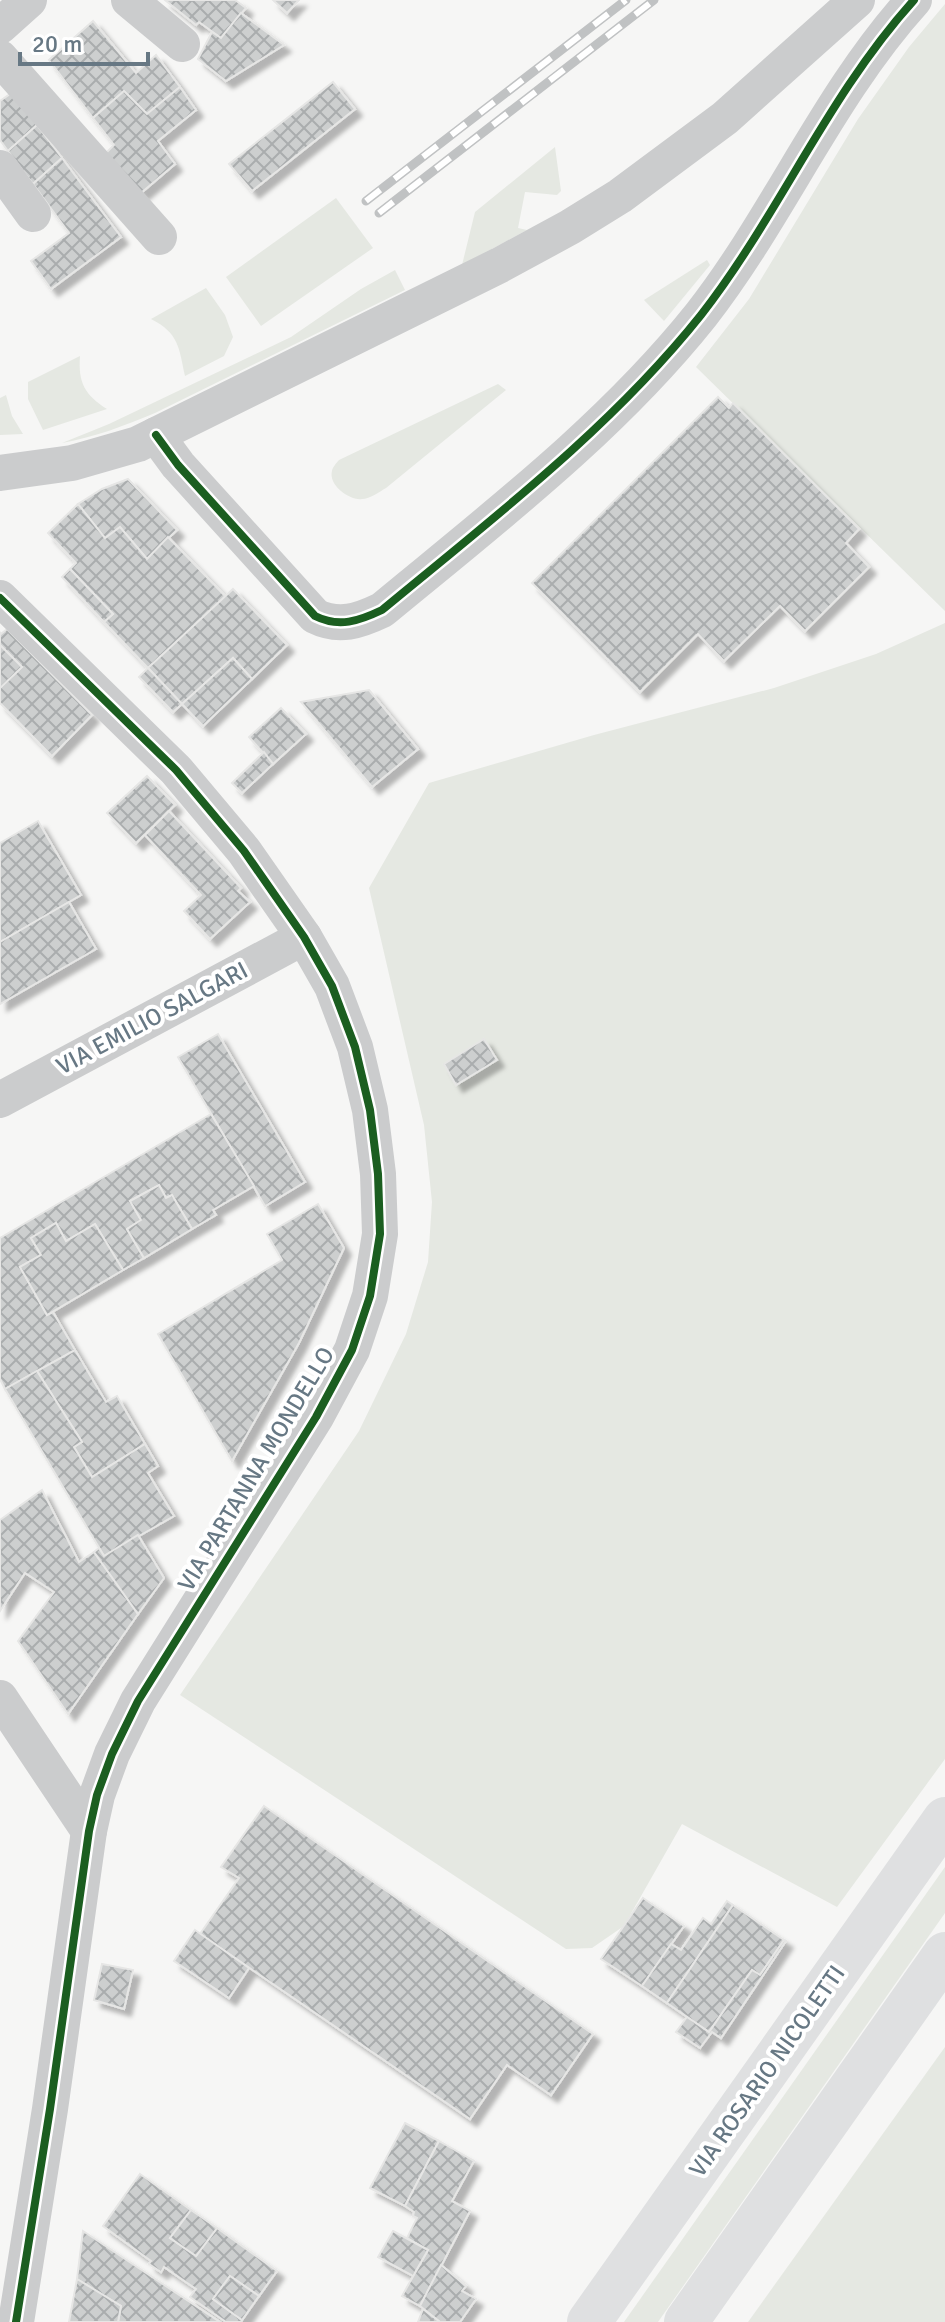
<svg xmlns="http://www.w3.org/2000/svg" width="945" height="2322" font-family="Signika,sans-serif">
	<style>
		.grass { fill: #e5e8e2 }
		.building { fill: url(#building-cross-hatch); stroke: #e6e6e5; stroke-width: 2; filter: url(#shadow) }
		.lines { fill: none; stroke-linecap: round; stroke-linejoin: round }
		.street { stroke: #cbcccd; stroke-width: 36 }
		.secondary { stroke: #dfe0e1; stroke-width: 44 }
		.rail-casing { stroke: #c0c2c3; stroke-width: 9 }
		.rail { stroke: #fff; stroke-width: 6; stroke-dasharray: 18; stroke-linecap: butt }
		.cycleway-casing { stroke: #fff; stroke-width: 13 }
		.cycleway { stroke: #1b5e20; stroke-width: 8 }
		.labels { text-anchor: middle; stroke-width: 8; stroke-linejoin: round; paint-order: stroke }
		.street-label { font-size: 24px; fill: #677884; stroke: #fff }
	</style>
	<defs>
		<pattern id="building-cross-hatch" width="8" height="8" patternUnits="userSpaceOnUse" patternTransform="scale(2)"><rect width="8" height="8" fill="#cdcfcf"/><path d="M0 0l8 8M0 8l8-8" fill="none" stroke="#aaadae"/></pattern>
		<filter id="shadow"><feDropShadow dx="7" dy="7" stdDeviation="2" flood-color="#0004"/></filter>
	</defs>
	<rect width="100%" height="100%" fill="#f6f6f5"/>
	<g class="grass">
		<polygon points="945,4 945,611 696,367 749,299 858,119 909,47"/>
		<polygon points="555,147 561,191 557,195 525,192 518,228 527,230 462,265 475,212"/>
		<polygon points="336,198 373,248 261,326 226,277"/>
		<polygon points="707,260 710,265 664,321 644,300"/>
		<path d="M395,270L405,290L155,413C124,426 95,437 62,443L109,424L291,337L361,289Z"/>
		<path d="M206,288L225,315L233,337L224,356L185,376C179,348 179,333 151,319Z"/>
		<path d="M80,356C78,383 85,395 107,409L43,430L28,399V382Z"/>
		<path d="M498,384L506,390L386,488C379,492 370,499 362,499C350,501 328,485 332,471C332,468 337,462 339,460Z"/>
		<polygon points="6,395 12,416 23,434 0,435 0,398"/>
		<polygon points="945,623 945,1759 837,1907 682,1824 624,1926 592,1948 566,1949 180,1695 359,1431 406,1334 428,1262 432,1202 424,1125 369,888 429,783 594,735 774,688 876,654"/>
		<polygon points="945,1867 945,1913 658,2322 624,2322"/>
		<polygon points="945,2047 945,2322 748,2322"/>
	</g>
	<g class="building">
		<polygon points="165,0 235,0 246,8 221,38 199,22 196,25"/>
		<polygon points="273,0 299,0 287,13"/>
		<polygon points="241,13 284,45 226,81 198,59 212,32 221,38"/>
		<polygon points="93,21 136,73 156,55 180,87 147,114 124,91 93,118 49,60"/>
		<polygon points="333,82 355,109 252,191 229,164"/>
		<polygon points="180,87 196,110 158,141 175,164 141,193 106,153 114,145 93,118 124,91 147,114"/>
		<polygon points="13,92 37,125 8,151 0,140 0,101"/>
		<polygon points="37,125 62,158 33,184 8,151"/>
		<polygon points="62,158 121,237 51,289 31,261 69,233 33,184"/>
		<polygon points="718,397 729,408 733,403 859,529 846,543 869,567 805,631 780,606 724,661 698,634 640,692 532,583"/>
		<polygon points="128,479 177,530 147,559 120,527 105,538 78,504 102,489"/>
		<polygon points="78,504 105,538 120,527 147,559 168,537 226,597 148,668 104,622 113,614 70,569 76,563 48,533"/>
		<polygon points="70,569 113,614 104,622 62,577"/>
		<polygon points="233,589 287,645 252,679 233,658 182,704 148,668"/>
		<polygon points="7,629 92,715 52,756 0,703 0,688 22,667 0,645 0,632 1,634"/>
		<polygon points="0,645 22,667 0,688"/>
		<polygon points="233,658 252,679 203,726 182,704"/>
		<polygon points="148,668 182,704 173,712 139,677"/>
		<polygon points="369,690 418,749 372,787 301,702"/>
		<polygon points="281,708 306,734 273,764 249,737"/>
		<polygon points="264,752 273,764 242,793 232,783"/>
		<polygon points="147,776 175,805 136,843 107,813"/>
		<polygon points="169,811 241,888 238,891 250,902 210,939 184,911 201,895 145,835"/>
		<polygon points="38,821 81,895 0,942 0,843"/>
		<polygon points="69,902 96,949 0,1004 0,942"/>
		<polygon points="218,1034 305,1182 265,1206 178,1057"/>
		<polygon points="484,1039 497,1060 456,1085 444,1064"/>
		<polygon points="211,1114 254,1186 213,1210 216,1215 192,1229 172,1195 166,1198 159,1185 130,1201 141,1220 127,1229 144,1258 123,1270 95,1224 66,1241 56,1223 31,1238 41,1255 20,1267 47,1315 53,1312 75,1350 5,1389 0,1379 0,1238"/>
		<polygon points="159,1185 166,1198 172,1195 192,1229 144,1258 127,1229 141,1220 130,1201"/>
		<polygon points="318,1204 344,1248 299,1343 232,1461 158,1334 282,1260 267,1234"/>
		<polygon points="56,1223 66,1241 95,1224 123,1270 47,1315 20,1267 41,1255 31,1238"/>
		<polygon points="75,1350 106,1402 117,1396 145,1444 92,1477 74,1447 82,1442 37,1371"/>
		<polygon points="37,1371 82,1442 74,1447 92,1477 145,1444 158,1466 148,1473 174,1516 104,1556 5,1389"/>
		<polygon points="42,1490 79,1562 94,1552 138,1614 68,1714 18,1641 54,1592 25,1573 0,1611 0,1520"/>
		<polygon points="138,1535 164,1578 138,1614 94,1552 99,1548 104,1556"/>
		<polygon points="264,1806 593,2034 551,2095 507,2065 470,2119 200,1934 239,1878 221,1867"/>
		<polygon points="643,1898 684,1926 642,1986 601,1959"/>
		<polygon points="727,1901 733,1905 667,2003 642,1986 671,1944 681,1950 703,1918 711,1924"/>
		<polygon points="733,1905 784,1940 760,1975 752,1970 709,2032 667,2003"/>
		<polygon points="195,1930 249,1968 229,1998 174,1961"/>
		<polygon points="784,1940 786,1941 721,2038 712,2032 700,2048 676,2032 687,2017 709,2032 752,1970 760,1975"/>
		<polygon points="102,1964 133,1970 124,2009 94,2000"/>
		<polygon points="405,2123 439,2141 405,2206 370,2188"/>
		<polygon points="439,2141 474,2161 452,2201 470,2211 420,2306 402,2296 428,2250 407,2238 417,2218 413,2216 414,2212 405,2206"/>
		<polygon points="140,2174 191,2210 170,2238 196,2256 217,2228 277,2271 259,2296 230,2276 213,2299 242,2320 241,2322 226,2322 190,2297 196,2289 164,2267 161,2272 149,2264 151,2261 103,2226"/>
		<polygon points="191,2210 217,2228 196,2256 170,2238"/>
		<polygon points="83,2231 220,2322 118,2322 121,2306 77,2279"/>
		<polygon points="393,2231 428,2250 413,2276 378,2257"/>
		<polygon points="441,2265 466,2286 462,2291 476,2299 460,2322 440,2322 420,2306"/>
		<polygon points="230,2276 259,2296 242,2320 213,2299"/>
		<polygon points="77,2279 121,2306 118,2322 69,2322"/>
		<polygon points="423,2309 440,2322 418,2322"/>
	</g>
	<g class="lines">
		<g class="street">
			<polyline points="129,0 182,44"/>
			<polyline points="0,26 29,0"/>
			<polyline points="0,58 159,237"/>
			<polyline points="0,168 33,214"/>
			<path d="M156,435L178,465L315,616C339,628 359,621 382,610C492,519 611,428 701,315C779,215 828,95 914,0"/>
			<polyline points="0,473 72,463 138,444 500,265 570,227 620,196 725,118 857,0"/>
			<polyline points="0,598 176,770 244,851 304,937 332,986 355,1047 370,1110 378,1174 380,1234 370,1296 352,1350 316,1417 138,1701 112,1754 97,1795 89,1831 50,2109 16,2322"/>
			<polyline points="0,1100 304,937"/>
			<polyline points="0,1698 89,1831"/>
		</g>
		<g class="secondary">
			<polyline points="589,2322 945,1819"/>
			<polyline points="686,2322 945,1954"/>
		</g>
		<defs>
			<g id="rail">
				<polyline points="366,201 626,0"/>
				<polyline points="379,213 654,0"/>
			</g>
		</defs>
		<use href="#rail" class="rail-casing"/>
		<use href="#rail" class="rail"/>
		<defs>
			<g id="cycleway">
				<path d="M156,435L178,465L315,616C339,628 359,621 382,610C492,519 611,428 701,315C779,215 828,95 914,0"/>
				<polyline points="0,598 176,770 244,851 304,937 332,986 355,1047 370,1110 378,1174 380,1234 370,1296 352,1350 316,1417 138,1701 112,1754 97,1795 89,1831 50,2109 16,2322"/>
			</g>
		</defs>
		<use href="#cycleway" class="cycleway-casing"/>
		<use href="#cycleway" class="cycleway"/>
	</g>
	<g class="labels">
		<g class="street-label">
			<text transform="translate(152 1018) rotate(-28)" y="8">VIA EMILIO SALGARI</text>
			<text transform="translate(256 1469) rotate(-59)" y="8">VIA PARTANNA MONDELLO</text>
			<text transform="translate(767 2071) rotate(-55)" y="8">VIA ROSARIO NICOLETTI</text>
		</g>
	</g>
	<path d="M20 52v12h128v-12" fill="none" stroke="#677884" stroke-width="4"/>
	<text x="32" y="52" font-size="24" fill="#677884" stroke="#ffffff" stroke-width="6" paint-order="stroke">20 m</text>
</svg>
